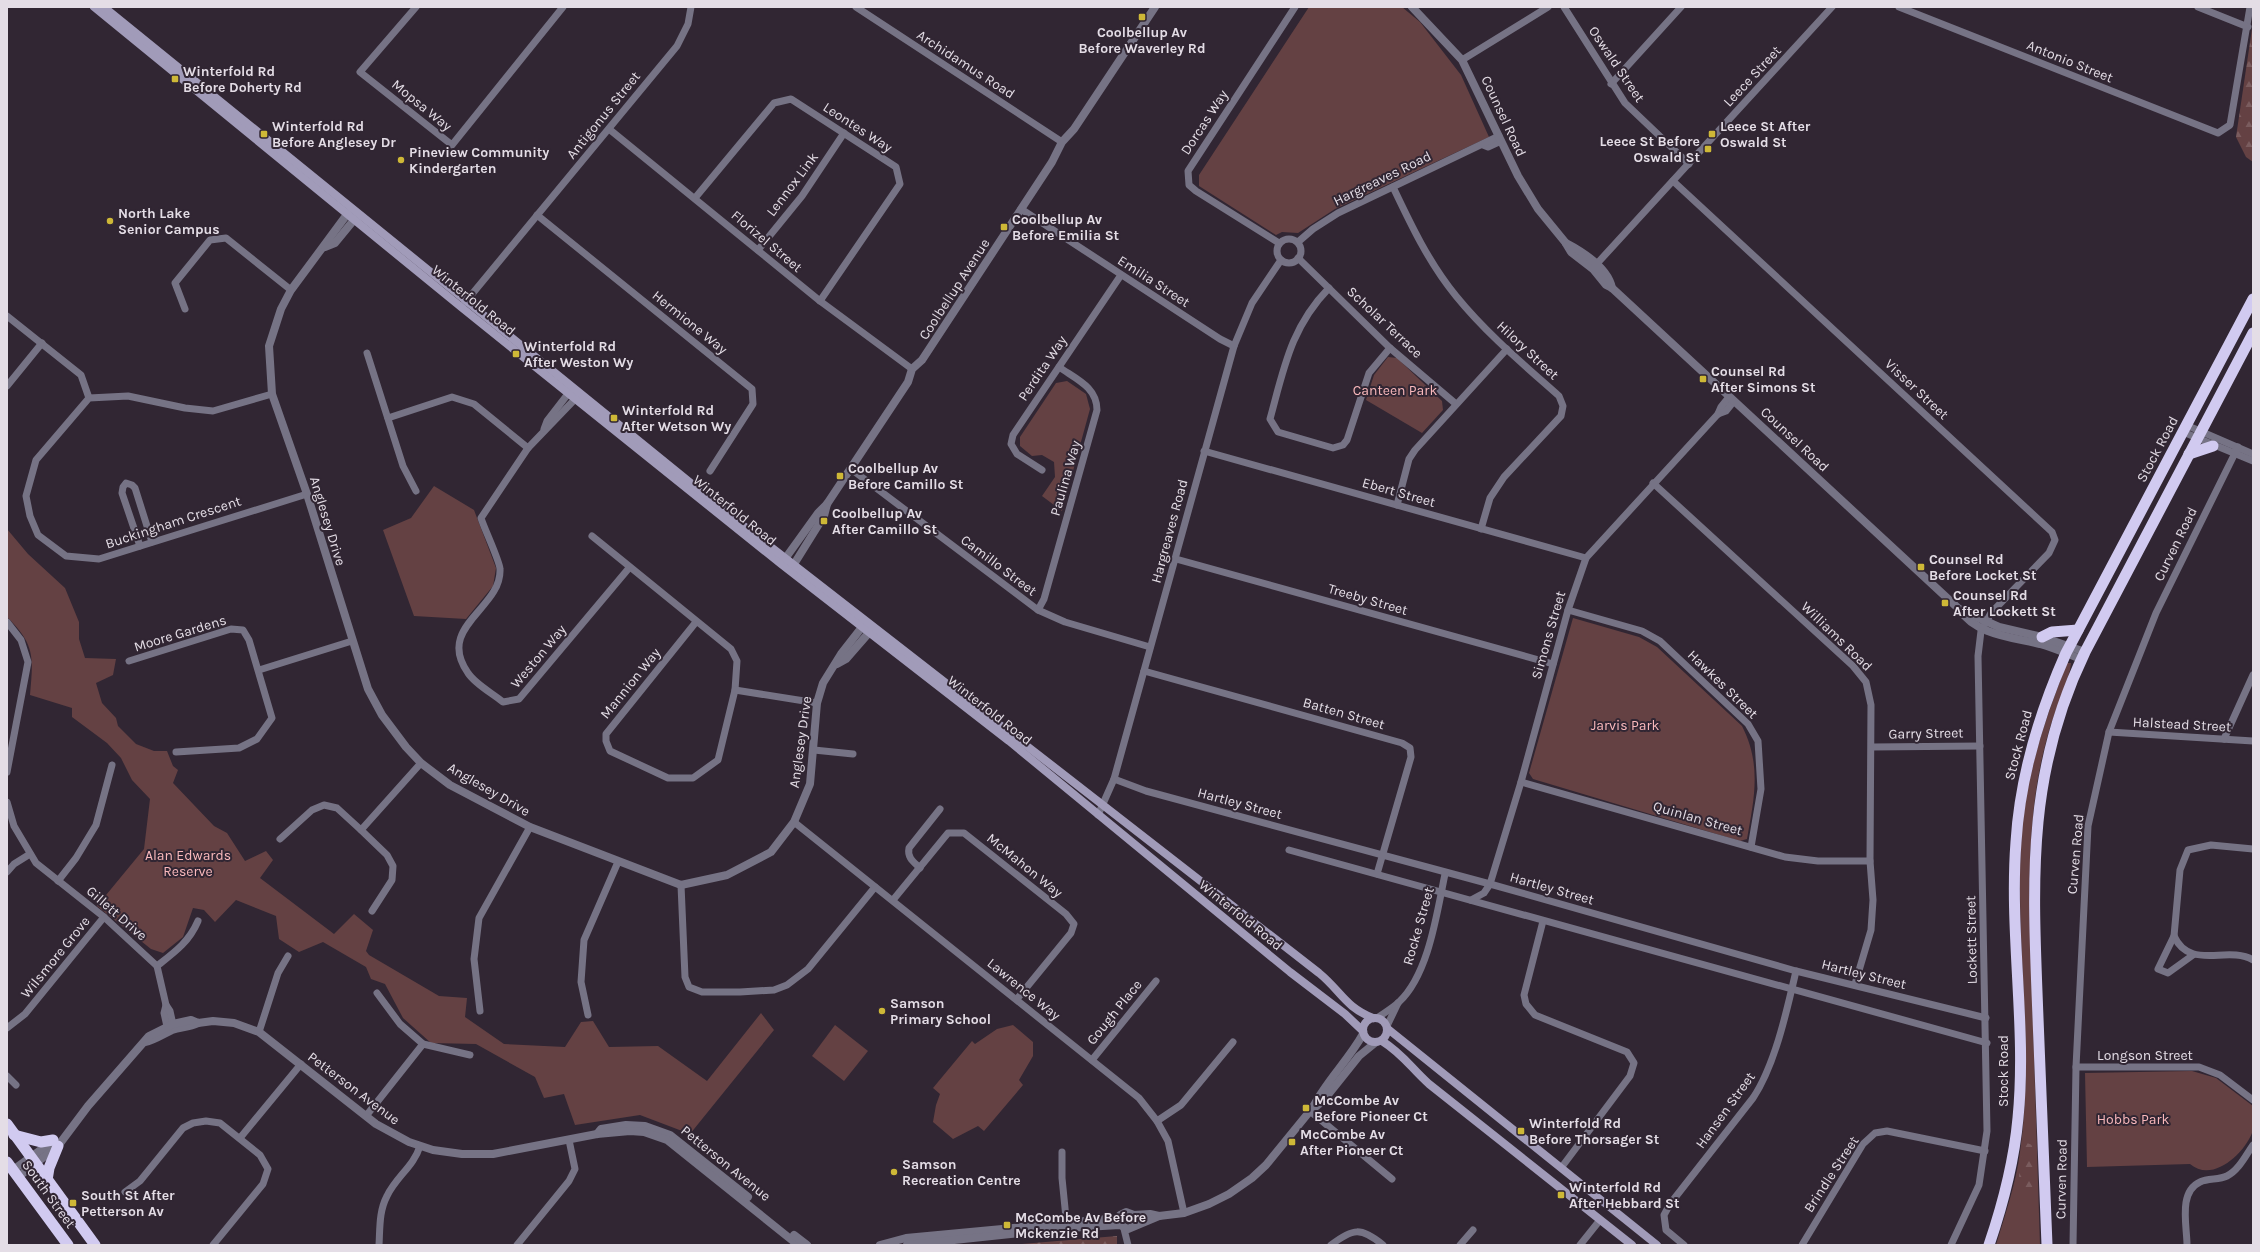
<svg xmlns="http://www.w3.org/2000/svg" width="2260" height="1252" font-family="Karla,sans-serif">
	<style>
		.green { fill: #644143 }
		.forest { fill: url(#forest-firs) }
		.lines { fill: none; stroke-linecap: round; stroke-linejoin: round }
		.minor { stroke: #767385; stroke-width: 7 }
		.tertiary { stroke: #767385; stroke-width: 8 }
		.secondary { stroke: #a19bb9; stroke-width: 8 }
		.trunk { stroke: #d1caf0; stroke-width: 11 }
		.poi-dot { fill: #ceb837; stroke: #312633; stroke-width: 1.5 }
		.labels { text-anchor: middle; stroke-width: 4; stroke-linejoin: round; paint-order: stroke }
		.poi-label { font-size: 14px; font-weight: bold; fill: #e4dde6; stroke: #312633; text-anchor: start }
		.street-label { font-size: 14px; fill: #e4dde6; stroke: #312633 }
		.park-label { font-size: 14px; fill: #fab9bc; stroke: #312633 }
	</style>
	<defs>
		<pattern id="forest-firs" width="22" height="20" patternUnits="userSpaceOnUse"><rect width="22" height="20" fill="#644143"/><path d="M5 1l3.5 6h-7zM16 11l3.5 6h-7z" fill="#7a5c5e"/></pattern>
	</defs>
	<rect width="100%" height="100%" fill="#312633"/>
	<g class="green">
		<polygon points="1309,7 1402,7 1420,22 1461,75 1489,137 1335,209 1298,233 1282,232 1276,235 1199,186 1199,175"/>
		<polygon points="1388,357 1397,358 1442,401 1443,410 1422,433 1366,400 1374,375"/>
		<polygon points="1067,381 1086,394 1090,409 1062,511 1042,496 1055,477 1054,462 1042,455 1032,456 1020,446 1020,437 1056,383"/>
		<polygon points="434,486 474,510 496,568 493,586 466,619 414,616 383,530 411,518"/>
		<path d="M7,529L28,554L65,588L79,622V639L85,658L116,659L113,675L96,683L102,703L116,718L118,726L136,744L154,751H167L173,766L178,770L173,783L214,826L227,833L245,861L266,851L273,860L260,878L334,934L354,914L373,930L366,951L369,955L439,996L467,998L465,1017L504,1044L565,1047L581,1022L593,1021L609,1047L658,1046L707,1081L761,1013L774,1030L690,1134L640,1115L575,1125L564,1094L544,1098L535,1077L476,1044L431,1043L403,1018L385,984L371,979L366,967L323,942L299,952L279,939L276,916L236,900L215,922L204,910L193,908L183,937L163,953L151,949L97,906L144,849L150,799L132,780L121,758L107,743L72,717V708L30,695C33,658 36,645 7,617Z"/>
		<path d="M1573,618L1639,637L1657,647L1742,726C1762,765 1754,799 1747,839L1740,841L1533,779L1529,773Z"/>
		<path d="M2067,663H2071L2070,670C2063,694 2052,717 2046,742C2032,793 2030,846 2029,899L2040,1245H1996C2005,1215 2016,1183 2020,1152C2035,1049 2015,946 2021,844C2025,777 2043,725 2067,663Z"/>
		<polygon points="835,1025 868,1051 844,1081 812,1056"/>
		<polygon points="1013,1025 1033,1042 1033,1056 1019,1080 1023,1085 984,1131 978,1126 953,1139 933,1122 936,1105 940,1094 933,1088 972,1041 975,1044 997,1029"/>
		<path d="M2192,1071L2216,1078L2253,1106C2253,1114 2255,1126 2252,1133C2243,1155 2212,1183 2190,1164L2087,1167L2085,1073Z"/>
	</g>
	<g class="forest">
		<polygon points="2253,22 2253,162 2246,157 2236,137"/>
		<path d="M2027,1143L2032,1145C2034,1161 2039,1187 2025,1198L2023,1196L2019,1176L2023,1146Z"/>
		<polygon points="1117,1236 1117,1245 1010,1245"/>
	</g>
	<g class="lines">
		<g class="minor">
			<polyline points="416,7 360,72 452,145 563,7"/>
			<polyline points="856,7 1062,142"/>
			<polyline points="1564,7 1625,103 1689,164"/>
			<polyline points="1899,7 2218,133 2230,125 2250,7"/>
			<polyline points="2198,7 2248,27"/>
			<polyline points="1462,60 1548,7"/>
			<polyline points="1611,84 1681,7"/>
			<polyline points="609,129 820,301 912,369"/>
			<polyline points="1483,145 1488,147 1501,141"/>
			<polyline points="1673,181 2052,532 2055,540 2049,553 1991,613 1981,631 1978,656 1987,1131 1979,1185 1951,1245"/>
			<path d="M1393,187C1411,225 1429,263 1456,296C1486,333 1523,364 1559,396L1563,406L1561,416L1504,477L1490,498L1481,529"/>
			<polyline points="695,198 774,103 791,99 896,167 900,184 820,301"/>
			<polyline points="1021,209 1220,339 1234,346"/>
			<polyline points="537,215 752,389 753,404 710,471"/>
			<circle cx="1289" cy="251" r="12"/>
			<polyline points="1298,242 1313,229 1338,213 1499,136"/>
			<polyline points="1279,243 1196,191 1189,185 1188,171 1295,7"/>
			<polyline points="758,250 802,196 844,133"/>
			<polyline points="1298,258 1390,348 1456,404"/>
			<polyline points="1593,268 1832,7"/>
			<path d="M1329,288C1291,327 1284,368 1270,419L1278,432L1333,448L1343,445L1347,440L1369,373L1390,348"/>
			<polyline points="463,305 677,46 688,24 691,7"/>
			<polyline points="185,309 175,283 210,240 226,238 291,290"/>
			<polyline points="7,316 81,375 89,398"/>
			<polyline points="367,353 403,466 416,491"/>
			<polyline points="7,386 42,343"/>
			<polyline points="272,394 213,411 185,408 128,396 89,398 36,460 26,496 30,516 38,535 66,556 99,559 307,494"/>
			<path d="M578,396L528,448L481,518C484,528 500,562 500,569C502,609 435,626 468,673C475,684 492,693 503,702L519,699L629,568"/>
			<polyline points="1718,414 1721,407 1729,397"/>
			<polyline points="388,418 452,397 474,404 528,448"/>
			<polyline points="2186,425 2253,454"/>
			<polyline points="544,429 547,421 571,390"/>
			<polyline points="2183,432 2253,461"/>
			<polyline points="1204,451 1586,558"/>
			<polyline points="851,469 1038,610 1065,622 1150,647"/>
			<polyline points="1042,470 1017,454 1011,444 1013,435 1121,275"/>
			<polyline points="1653,483 1853,666 1866,682 1871,705 1870,861 1873,900 1871,930 1855,984"/>
			<polyline points="1397,505 1409,459 1415,450 1507,349"/>
			<polyline points="592,536 731,649 737,661 735,690 718,760 693,778 668,778 610,751 606,741 606,734 696,622"/>
			<polyline points="140,546 122,493 123,487 126,483 132,485 135,488 152,542"/>
			<polyline points="1176,559 1553,664"/>
			<path d="M1038,610L1044,599L1097,410C1097,387 1076,379 1059,367"/>
			<polyline points="1568,610 1642,631 1660,641 1748,724 1758,741 1761,789 1751,847"/>
			<polyline points="7,622 21,640 28,662 7,772"/>
			<polyline points="129,661 231,629 243,630 249,640 272,718 257,739 239,748 176,752"/>
			<polyline points="259,670 352,641"/>
			<polyline points="1144,671 1402,743 1410,748 1411,757 1377,874"/>
			<polyline points="735,690 817,703"/>
			<polyline points="2109,732 2253,741"/>
			<polyline points="2224,739 2253,675"/>
			<polyline points="1872,747 1980,746"/>
			<polyline points="814,750 853,754"/>
			<polyline points="1114,779 1146,791 1490,884 1796,971 1986,1018"/>
			<polyline points="1521,782 1785,857 1818,861 1870,861"/>
			<polyline points="7,802 14,826 36,863 104,917 157,966 166,1005 164,1013 168,1031"/>
			<polyline points="1098,815 1114,779 1234,346 1252,303 1281,260"/>
			<polyline points="794,822 1139,1098 1157,1121 1168,1141 1184,1213"/>
			<polyline points="361,830 421,763"/>
			<polyline points="280,839 312,810 324,805 337,808 361,830 387,855 393,866 392,880 372,911"/>
			<path d="M2253,849L2211,845L2188,850L2180,870L2174,936C2190,971 2227,945 2253,960"/>
			<polyline points="1289,850 1987,1043"/>
			<path d="M920,868C914,862 907,858 909,848L940,809"/>
			<polyline points="7,872 14,864 30,854"/>
			<polyline points="58,881 76,858 96,825 112,765"/>
			<polyline points="681,885 685,977 689,987 702,992 740,992 774,990 787,985 808,969 875,887"/>
			<polyline points="893,900 948,833 964,833 1066,914 1074,924 1071,933 1017,999"/>
			<polyline points="1471,900 1484,893 1490,884 1521,782 1568,610 1586,558 1718,414 1726,411 1734,401"/>
			<polyline points="1543,921 1524,995 1526,1004 1535,1015 1627,1052 1634,1063 1630,1076 1561,1168"/>
			<polyline points="2174,936 2158,969 2168,973 2193,955"/>
			<path d="M157,966C175,952 189,942 198,921"/>
			<polyline points="377,993 400,1024 423,1044 470,1055"/>
			<polyline points="166,1005 170,1011 174,1029"/>
			<polyline points="480,1011 474,959 479,918 530,827"/>
			<polyline points="588,1015 581,982 584,940 618,862"/>
			<path d="M1377,1018C1384,1013 1393,1008 1399,1002C1429,974 1437,912 1445,874"/>
			<polyline points="1387,1026 1398,1003"/>
			<polyline points="7,1028 25,1014 104,917"/>
			<polyline points="259,1032 278,973 288,956"/>
			<polyline points="1092,1060 1156,981"/>
			<polyline points="2076,1067 2199,1067 2220,1075 2253,1100"/>
			<polyline points="7,1076 16,1085"/>
			<polyline points="1310,1111 1392,1179"/>
			<polyline points="366,1116 423,1044"/>
			<polyline points="1157,1121 1181,1105 1233,1042"/>
			<polyline points="240,1138 301,1064"/>
			<polyline points="1062,1152 1062,1178 1067,1228"/>
			<polyline points="125,1192 140,1181 183,1128 193,1123 206,1121 220,1123 260,1155 268,1169 263,1184 213,1245"/>
			<polyline points="1124,1229 1128,1245"/>
			<path d="M379,1245C380,1228 379,1211 387,1196C396,1177 414,1166 420,1146"/>
			<polyline points="517,1245 569,1181 575,1169 569,1140"/>
			<path d="M1331,1245C1353,1228 1361,1227 1383,1245"/>
			<polyline points="1460,1245 1473,1230"/>
			<polyline points="1580,1245 1600,1220"/>
			<path d="M1684,1245L1666,1230L1664,1215L1670,1204L1753,1098C1775,1065 1787,1010 1796,971"/>
			<polyline points="1802,1245 1863,1144 1875,1133 1887,1131 1985,1151"/>
			<polyline points="2073,1245 2076,1067 2088,826 2109,732 2156,613 2238,447"/>
			<path d="M2187,1245C2187,1226 2178,1192 2200,1182C2208,1178 2219,1180 2227,1176C2239,1170 2246,1155 2253,1145"/>
		</g>
		<g class="tertiary">
			<path d="M1412,7L1462,60L1518,176L1538,209L1565,242L1571,252L1593,269L1606,285L1612,288L1959,609C1976,635 2012,637 2040,644C2054,648 2068,654 2081,659"/>
			<polyline points="351,209 291,290 281,309 269,346 272,394 307,494 368,689 382,715 406,747 421,763 450,785 530,827 681,885 727,875 771,852 794,822 810,784 817,703 823,683 841,654 866,622"/>
			<path d="M1566,243C1583,252 1608,268 1612,288"/>
			<polyline points="325,247 335,243 358,215"/>
			<polyline points="782,563 818,513 827,504 908,382 912,369 922,360 1052,162 1062,142 1074,129 1155,7"/>
			<polyline points="791,569 824,516 827,504"/>
			<polyline points="1959,609 1999,627 2042,637 2085,652"/>
			<polyline points="837,664 846,659 873,628"/>
			<path d="M145,1042C155,1040 163,1034 172,1030C181,1027 189,1027 198,1023"/>
			<path d="M1312,1109C1325,1082 1348,1061 1363,1034"/>
			<polyline points="597,1134 601,1129 626,1125 645,1126 670,1135 748,1197"/>
			<polyline points="13,1170 53,1141"/>
			<polyline points="18,1177 58,1146 88,1106 149,1036 173,1024 191,1020 198,1023 213,1021 234,1023 259,1032 376,1124 409,1142 433,1150 462,1154 493,1154 597,1134 630,1131 644,1132 667,1140 798,1245"/>
			<polyline points="1119,1222 1120,1215 1126,1212 1134,1215 1150,1214 1159,1216"/>
			<polyline points="794,1235 807,1245"/>
			<polyline points="880,1245 906,1238 1118,1218"/>
			<polyline points="907,1245 1067,1228 1120,1225 1128,1229 1159,1216 1184,1213 1209,1204 1229,1194 1252,1178 1266,1165 1310,1111 1323,1101 1359,1056 1375,1043"/>
		</g>
		<g class="secondary">
			<polyline points="94,7 461,307 781,564 1009,741 1290,972 1345,1014 1363,1031"/>
			<path d="M104,7L740,523L1319,973C1341,991 1345,1007 1373,1018"/>
			<circle cx="1375" cy="1030" r="12"/>
			<polyline points="1388,1029 1657,1245"/>
			<path d="M1382,1041C1403,1054 1411,1068 1429,1084L1632,1245"/>
		</g>
		<g class="trunk">
			<polyline points="2189,454 2213,446"/>
			<polyline points="2042,637 2052,632 2078,630"/>
			<polyline points="7,1124 95,1245"/>
			<polyline points="14,1135 41,1142 53,1140"/>
			<polyline points="7,1162 68,1245"/>
			<polyline points="47,1180 49,1168 58,1146"/>
			<path d="M1989,1245C2003,1204 2014,1162 2018,1118C2027,1028 2009,933 2016,842C2020,776 2039,714 2066,653L2253,299"/>
			<path d="M2047,1245C2044,1170 2041,1094 2038,1018C2033,885 2025,776 2085,652L2253,333"/>
		</g>
	</g>
	<g class="poi-dot">
		<rect x="1138" y="13" width="8" height="8" rx="2"/>
		<rect x="171" y="75" width="8" height="8" rx="2"/>
		<rect x="260" y="130" width="8" height="8" rx="2"/>
		<rect x="1708" y="130" width="8" height="8" rx="2"/>
		<rect x="1704" y="145" width="8" height="8" rx="2"/>
		<circle cx="401" cy="160" r="4"/>
		<circle cx="110" cy="221" r="4"/>
		<rect x="1000" y="223" width="8" height="8" rx="2"/>
		<rect x="512" y="350" width="8" height="8" rx="2"/>
		<rect x="1699" y="375" width="8" height="8" rx="2"/>
		<rect x="610" y="414" width="8" height="8" rx="2"/>
		<rect x="836" y="472" width="8" height="8" rx="2"/>
		<rect x="820" y="517" width="8" height="8" rx="2"/>
		<rect x="1917" y="563" width="8" height="8" rx="2"/>
		<rect x="1941" y="599" width="8" height="8" rx="2"/>
		<circle cx="882" cy="1011" r="4"/>
		<rect x="1302" y="1104" width="8" height="8" rx="2"/>
		<rect x="1517" y="1127" width="8" height="8" rx="2"/>
		<rect x="1288" y="1138" width="8" height="8" rx="2"/>
		<circle cx="894" cy="1172" r="4"/>
		<rect x="1557" y="1191" width="8" height="8" rx="2"/>
		<rect x="69" y="1199" width="8" height="8" rx="2"/>
		<rect x="1003" y="1221" width="8" height="8" rx="2"/>
	</g>
	<g class="labels">
		<g class="poi-label">
			<text x="1142" y="37" text-anchor="middle">Coolbellup Av<tspan x="1142" dy="16">Before Waverley Rd</tspan></text>
			<text x="183" y="76">Winterfold Rd<tspan x="183" dy="16">Before Doherty Rd</tspan></text>
			<text x="272" y="131">Winterfold Rd<tspan x="272" dy="16">Before Anglesey Dr</tspan></text>
			<text x="1720" y="131">Leece St After<tspan x="1720" dy="16">Oswald St</tspan></text>
			<text x="1700" y="146" text-anchor="end">Leece St Before<tspan x="1700" dy="16">Oswald St</tspan></text>
			<text x="409" y="157">Pineview Community<tspan x="409" dy="16">Kindergarten</tspan></text>
			<text x="118" y="218">North Lake<tspan x="118" dy="16">Senior Campus</tspan></text>
			<text x="1012" y="224">Coolbellup Av<tspan x="1012" dy="16">Before Emilia St</tspan></text>
			<text x="524" y="351">Winterfold Rd<tspan x="524" dy="16">After Weston Wy</tspan></text>
			<text x="1711" y="376">Counsel Rd<tspan x="1711" dy="16">After Simons St</tspan></text>
			<text x="622" y="415">Winterfold Rd<tspan x="622" dy="16">After Wetson Wy</tspan></text>
			<text x="848" y="473">Coolbellup Av<tspan x="848" dy="16">Before Camillo St</tspan></text>
			<text x="832" y="518">Coolbellup Av<tspan x="832" dy="16">After Camillo St</tspan></text>
			<text x="1929" y="564">Counsel Rd<tspan x="1929" dy="16">Before Locket St</tspan></text>
			<text x="1953" y="600">Counsel Rd<tspan x="1953" dy="16">After Lockett St</tspan></text>
			<text x="890" y="1008">Samson<tspan x="890" dy="16">Primary School</tspan></text>
			<text x="1314" y="1105">McCombe Av<tspan x="1314" dy="16">Before Pioneer Ct</tspan></text>
			<text x="1529" y="1128">Winterfold Rd<tspan x="1529" dy="16">Before Thorsager St</tspan></text>
			<text x="1300" y="1139">McCombe Av<tspan x="1300" dy="16">After Pioneer Ct</tspan></text>
			<text x="902" y="1169">Samson<tspan x="902" dy="16">Recreation Centre</tspan></text>
			<text x="1569" y="1192">Winterfold Rd<tspan x="1569" dy="16">After Hebbard St</tspan></text>
			<text x="81" y="1200">South St After<tspan x="81" dy="16">Petterson Av</tspan></text>
			<text x="1015" y="1222">McCombe Av Before<tspan x="1015" dy="16">Mckenzie Rd</tspan></text>
		</g>
		<g class="street-label">
			<text transform="translate(2070 61) rotate(22)" y="5">Antonio Street</text>
			<text transform="translate(966 64) rotate(33)" y="5">Archidamus Road</text>
			<text transform="translate(1617 64) rotate(56)" y="5">Oswald Street</text>
			<text transform="translate(1752 76) rotate(-47)" y="5">Leece Street</text>
			<text transform="translate(422 105) rotate(39)" y="5">Mopsa Way</text>
			<text transform="translate(603 115) rotate(-51)" y="5">Antigonus Street</text>
			<text transform="translate(1504 116) rotate(65)" y="5">Counsel Road</text>
			<text transform="translate(1204 122) rotate(-57)" y="5">Dorcas Way</text>
			<text transform="translate(858 127) rotate(33)" y="5">Leontes Way</text>
			<text transform="translate(1382 178) rotate(-26)" y="5">Hargreaves Road</text>
			<text transform="translate(792 184) rotate(-53)" y="5">Lennox Link</text>
			<text transform="translate(767 241) rotate(40)" y="5">Florizel Street</text>
			<text transform="translate(1154 281) rotate(33)" y="5">Emilia Street</text>
			<text transform="translate(954 289) rotate(-57)" y="5">Coolbellup Avenue</text>
			<text transform="translate(474 300) rotate(39)" y="5">Winterfold Road</text>
			<text transform="translate(690 322) rotate(39)" y="5">Hermione Way</text>
			<text transform="translate(1385 322) rotate(43)" y="5">Scholar Terrace</text>
			<text transform="translate(1528 350) rotate(43)" y="5">Hilory Street</text>
			<text transform="translate(1042 368) rotate(-56)" y="5">Perdita Way</text>
			<text transform="translate(1917 389) rotate(43)" y="5">Visser Street</text>
			<text transform="translate(1795 439) rotate(43)" y="5">Counsel Road</text>
			<text transform="translate(2157 449) rotate(-62)" y="5">Stock Road</text>
			<text transform="translate(1065 478) rotate(-74)" y="5">Paulina Way</text>
			<text transform="translate(1399 492) rotate(16)" y="5">Ebert Street</text>
			<text transform="translate(735 510) rotate(39)" y="5">Winterfold Road</text>
			<text transform="translate(328 521) rotate(73)" y="5">Anglesey Drive</text>
			<text transform="translate(173 522) rotate(-18)" y="5">Buckingham Crescent</text>
			<text transform="translate(1169 531) rotate(-75)" y="5">Hargreaves Road</text>
			<text transform="translate(2175 544) rotate(-64)" y="5">Curven Road</text>
			<text transform="translate(999 565) rotate(37)" y="5">Camillo Street</text>
			<text transform="translate(1368 599) rotate(16)" y="5">Treeby Street</text>
			<text transform="translate(180 633) rotate(-17)" y="5">Moore Gardens</text>
			<text transform="translate(1548 635) rotate(-74)" y="5">Simons Street</text>
			<text transform="translate(1837 636) rotate(44)" y="5">Williams Road</text>
			<text transform="translate(538 656) rotate(-50)" y="5">Weston Way</text>
			<text transform="translate(630 683) rotate(-51)" y="5">Mannion Way</text>
			<text transform="translate(1723 684) rotate(44)" y="5">Hawkes Street</text>
			<text transform="translate(990 710) rotate(38)" y="5">Winterfold Road</text>
			<text transform="translate(1344 713) rotate(16)" y="5">Batten Street</text>
			<text transform="translate(2182 724) rotate(3)" y="5">Halstead Street</text>
			<text transform="translate(1926 733) rotate(-1)" y="5">Garry Street</text>
			<text transform="translate(800 742) rotate(-82)" y="5">Anglesey Drive</text>
			<text transform="translate(2018 745) rotate(-75)" y="5">Stock Road</text>
			<text transform="translate(489 789) rotate(30)" y="5">Anglesey Drive</text>
			<text transform="translate(1240 803) rotate(15)" y="5">Hartley Street</text>
			<text transform="translate(1698 818) rotate(16)" y="5">Quinlan Street</text>
			<text transform="translate(2075 854) rotate(-85)" y="5">Curven Road</text>
			<text transform="translate(1025 865) rotate(39)" y="5">McMahon Way</text>
			<text transform="translate(1552 888) rotate(16)" y="5">Hartley Street</text>
			<text transform="translate(117 913) rotate(41)" y="5">Gillett Drive</text>
			<text transform="translate(1241 915) rotate(39)" y="5">Winterfold Road</text>
			<text transform="translate(1418 926) rotate(-74)" y="5">Rocke Street</text>
			<text transform="translate(1971 940) rotate(-91)" y="5">Lockett Street</text>
			<text transform="translate(55 957) rotate(-51)" y="5">Wilsmore Grove</text>
			<text transform="translate(1864 974) rotate(14)" y="5">Hartley Street</text>
			<text transform="translate(1024 989) rotate(39)" y="5">Lawrence Way</text>
			<text transform="translate(1114 1012) rotate(-51)" y="5">Gough Place</text>
			<text x="2145" y="1060">Longson Street</text>
			<text transform="translate(2003 1071) rotate(-90)" y="5">Stock Road</text>
			<text transform="translate(354 1088) rotate(37)" y="5">Petterson Avenue</text>
			<text transform="translate(1725 1110) rotate(-54)" y="5">Hansen Street</text>
			<text transform="translate(726 1163) rotate(39)" y="5">Petterson Avenue</text>
			<text transform="translate(1831 1174) rotate(-57)" y="5">Brindle Street</text>
			<text transform="translate(2061 1179) rotate(-89)" y="5">Curven Road</text>
			<text transform="translate(49 1194) rotate(54)" y="5">South Street</text>
		</g>
		<g class="park-label">
			<text x="1395" y="395">Canteen Park</text>
			<text x="1625" y="730">Jarvis Park</text>
			<text x="188" y="860">Alan Edwards<tspan x="188" dy="16">Reserve</tspan></text>
			<text x="2133" y="1124">Hobbs Park</text>
		</g>
	</g>
	<rect width="2260" height="1252" fill="none" stroke="#e4dde6" stroke-width="16"/>
</svg>
